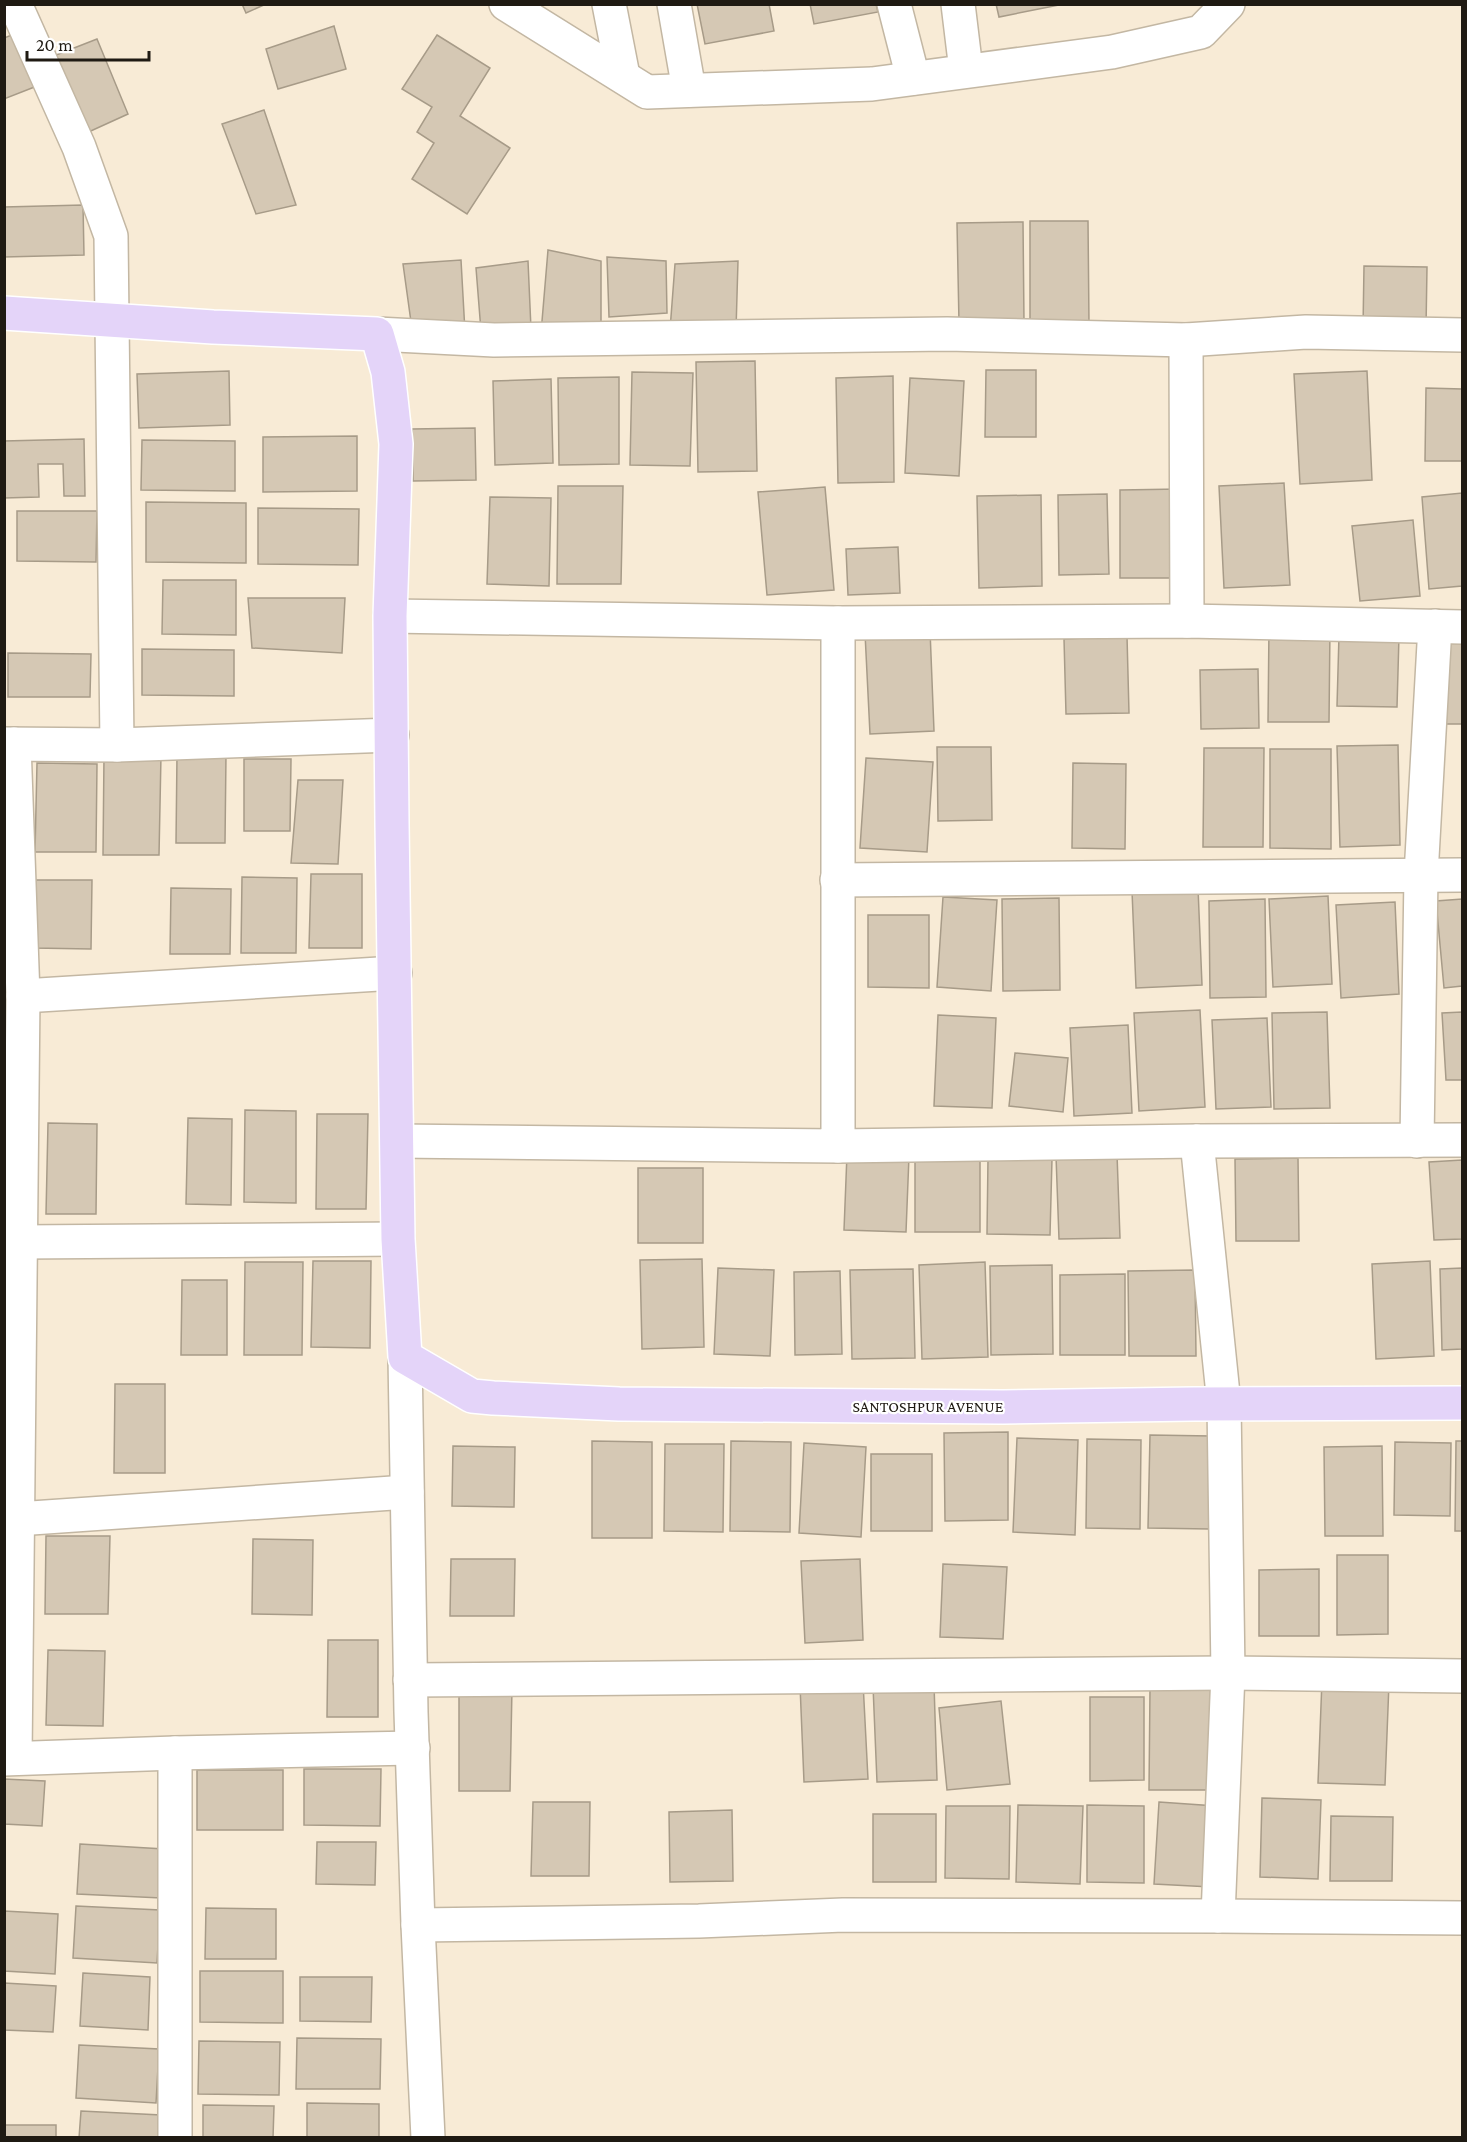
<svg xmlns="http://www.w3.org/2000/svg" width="1467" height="2142" font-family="'Crimson Pro',serif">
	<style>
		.building { fill: #d5c8b4; stroke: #a79b88; stroke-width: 1.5 }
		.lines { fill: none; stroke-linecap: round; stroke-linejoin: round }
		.minor-casing { stroke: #c3b7a3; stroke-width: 36 }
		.major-casing { stroke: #fff; stroke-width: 36 }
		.minor { stroke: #fff; stroke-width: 33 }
		.major { stroke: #e4d4f9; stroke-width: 33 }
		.labels { text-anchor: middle; stroke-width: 4.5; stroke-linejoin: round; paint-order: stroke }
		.street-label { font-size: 16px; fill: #1f1a13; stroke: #fff }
	</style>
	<rect width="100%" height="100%" fill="#f8ebd6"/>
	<g class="building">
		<polygon points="242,4 266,4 246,13"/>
		<polygon points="697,4 769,4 774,31 705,44"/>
		<polygon points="810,4 876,4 878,12 814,24"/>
		<polygon points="996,4 1064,4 999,17"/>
		<polygon points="334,26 346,69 278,89 266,49"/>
		<polygon points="17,33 37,86 4,99 4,38"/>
		<polygon points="437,35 490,68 460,116 510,148 467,214 412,179 434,143 417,132 432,107 402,89"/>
		<polygon points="97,39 128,114 82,135 46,59"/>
		<polygon points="264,110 296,205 256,214 222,124"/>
		<polygon points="83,205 84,255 4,257 4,207"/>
		<polygon points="1030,221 1088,221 1089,323 1030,324"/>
		<polygon points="1023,222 1024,322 959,323 957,223"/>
		<polygon points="548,250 601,261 601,330 541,333"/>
		<polygon points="607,257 666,261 667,313 609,317"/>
		<polygon points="461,260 465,332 412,329 403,264"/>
		<polygon points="528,261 531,329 481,331 476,268"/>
		<polygon points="738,261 736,330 670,330 675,264"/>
		<polygon points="1364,266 1427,267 1426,328 1363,328"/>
		<polygon points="755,361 757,471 698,472 696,362"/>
		<polygon points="986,370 1036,370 1036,437 985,437"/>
		<polygon points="229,371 230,425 139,428 137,374"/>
		<polygon points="1367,371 1372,480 1300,484 1294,374"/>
		<polygon points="632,372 693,373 690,466 630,465"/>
		<polygon points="893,376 894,482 838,483 836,378"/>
		<polygon points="619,377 619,464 559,465 558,378"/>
		<polygon points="910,378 964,381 959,476 905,473"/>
		<polygon points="551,379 553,463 495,465 493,381"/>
		<polygon points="1426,388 1462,389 1462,461 1425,461"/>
		<polygon points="475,428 476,480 413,481 412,429"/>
		<polygon points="357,436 357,491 263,492 263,437"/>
		<polygon points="84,439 85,496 64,496 63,464 38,464 39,497 4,498 4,441"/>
		<polygon points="142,440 235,441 235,491 141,490"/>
		<polygon points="1284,483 1290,585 1224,588 1219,486"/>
		<polygon points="558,486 623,486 621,584 557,584"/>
		<polygon points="825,487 834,590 767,595 758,492"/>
		<polygon points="1180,489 1180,578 1120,578 1120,490"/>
		<polygon points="1462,493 1462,586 1429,589 1422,497"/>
		<polygon points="1107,494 1109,574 1059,575 1058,495"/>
		<polygon points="1041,495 1042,586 979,588 977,496"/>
		<polygon points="490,497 551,498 549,586 487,584"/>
		<polygon points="146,502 246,503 246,563 146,562"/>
		<polygon points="258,508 359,509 358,565 258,564"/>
		<polygon points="17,511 97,511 96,562 17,561"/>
		<polygon points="1413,520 1420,596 1360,601 1352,526"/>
		<polygon points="898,547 900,593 848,595 846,549"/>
		<polygon points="163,580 236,580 236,635 162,634"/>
		<polygon points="248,598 345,598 342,653 252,648"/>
		<polygon points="1269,626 1330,627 1329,722 1268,722"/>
		<polygon points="930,630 934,731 870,734 865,633"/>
		<polygon points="1339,635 1399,636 1397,707 1337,706"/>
		<polygon points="1127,636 1129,713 1066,714 1064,639"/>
		<polygon points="1435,637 1462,638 1462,724 1433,724"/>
		<polygon points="142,649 234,650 234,696 142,695"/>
		<polygon points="8,653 91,654 90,697 8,697"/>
		<polygon points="1258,669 1259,728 1201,729 1200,670"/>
		<polygon points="1398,745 1400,845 1340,847 1337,746"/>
		<polygon points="937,747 991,747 992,820 938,821"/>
		<polygon points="1204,748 1264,748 1263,847 1203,847"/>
		<polygon points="1270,749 1331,749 1331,849 1270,848"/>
		<polygon points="104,755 161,755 159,855 103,855"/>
		<polygon points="177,755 226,755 225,843 176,843"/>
		<polygon points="866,758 933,762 927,852 860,848"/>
		<polygon points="244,759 291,759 290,831 244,831"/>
		<polygon points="37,763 97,764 96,852 35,852"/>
		<polygon points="1073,763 1126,764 1125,849 1072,848"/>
		<polygon points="298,780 343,780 338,864 291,863"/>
		<polygon points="311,874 362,874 362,948 309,948"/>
		<polygon points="242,877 297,878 296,953 241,953"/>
		<polygon points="34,880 92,880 91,949 33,948"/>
		<polygon points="171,888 231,889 230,954 170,954"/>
		<polygon points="1198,888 1202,985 1136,988 1132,891"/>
		<polygon points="1328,896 1332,984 1273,987 1269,899"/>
		<polygon points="943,897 997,900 991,991 937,987"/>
		<polygon points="1059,898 1060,990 1003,991 1002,899"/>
		<polygon points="1265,899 1266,997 1210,998 1209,901"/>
		<polygon points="1462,899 1462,986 1444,988 1436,901"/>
		<polygon points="1395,902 1399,994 1341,998 1336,905"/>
		<polygon points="868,915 929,915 929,988 868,987"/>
		<polygon points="1200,1010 1205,1107 1139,1111 1134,1013"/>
		<polygon points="1327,1012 1330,1108 1274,1109 1272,1013"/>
		<polygon points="1462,1012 1462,1080 1446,1080 1442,1013"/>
		<polygon points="938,1015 996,1018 992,1108 934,1106"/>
		<polygon points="1267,1018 1271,1107 1216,1109 1212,1020"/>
		<polygon points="1128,1025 1132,1113 1074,1116 1070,1028"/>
		<polygon points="1015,1053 1068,1058 1063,1112 1009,1106"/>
		<polygon points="245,1110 296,1111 296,1203 244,1202"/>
		<polygon points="317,1114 368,1114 366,1209 316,1209"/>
		<polygon points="188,1118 232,1119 231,1205 186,1204"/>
		<polygon points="48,1123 97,1124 96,1214 46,1214"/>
		<polygon points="847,1154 909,1156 906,1232 844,1230"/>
		<rect x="915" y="1154" width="65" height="78"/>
		<polygon points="1117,1154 1120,1238 1059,1239 1056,1156"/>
		<polygon points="1298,1158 1299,1241 1236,1241 1235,1159"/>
		<polygon points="988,1159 1052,1159 1050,1235 987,1234"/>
		<polygon points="1462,1160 1462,1239 1434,1240 1429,1162"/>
		<rect x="638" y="1168" width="65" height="75"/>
		<polygon points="702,1259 704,1347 642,1349 640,1260"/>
		<polygon points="313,1261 371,1261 370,1348 311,1347"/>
		<polygon points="1430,1261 1434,1356 1376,1359 1372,1264"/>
		<polygon points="245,1262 303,1262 302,1355 244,1355"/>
		<polygon points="985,1262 988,1357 922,1359 919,1265"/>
		<polygon points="1052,1265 1053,1354 991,1355 990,1266"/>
		<polygon points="718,1268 774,1270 770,1356 714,1354"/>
		<polygon points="1462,1268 1462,1349 1442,1350 1440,1269"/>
		<polygon points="913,1269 915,1358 852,1359 850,1270"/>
		<polygon points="1195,1270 1196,1356 1129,1356 1128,1271"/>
		<polygon points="840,1271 842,1354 795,1355 794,1272"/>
		<polygon points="1125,1274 1125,1355 1060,1355 1060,1275"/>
		<polygon points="182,1280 227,1280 227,1355 181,1355"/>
		<polygon points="115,1384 165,1384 165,1473 114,1473"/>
		<polygon points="1008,1432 1008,1520 945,1521 944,1433"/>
		<polygon points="1150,1435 1211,1436 1209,1529 1148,1528"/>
		<polygon points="1017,1438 1078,1440 1075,1535 1013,1532"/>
		<polygon points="1087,1439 1141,1440 1140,1529 1086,1528"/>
		<polygon points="592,1441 652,1442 652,1538 592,1538"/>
		<polygon points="731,1441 791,1442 790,1532 730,1531"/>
		<polygon points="1456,1441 1462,1441 1462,1531 1455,1531"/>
		<polygon points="1395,1442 1451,1443 1450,1516 1394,1515"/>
		<polygon points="804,1443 866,1447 861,1537 799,1533"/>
		<polygon points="665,1444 724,1444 723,1532 664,1531"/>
		<polygon points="453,1446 515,1447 514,1507 452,1506"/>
		<polygon points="1382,1446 1383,1536 1325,1536 1324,1447"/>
		<rect x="871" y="1454" width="61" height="77"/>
		<polygon points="46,1536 110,1536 108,1614 45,1614"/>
		<polygon points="253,1539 313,1540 312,1615 252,1614"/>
		<polygon points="1337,1555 1388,1555 1388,1634 1337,1635"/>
		<polygon points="451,1559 515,1559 514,1616 450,1616"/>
		<polygon points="860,1559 863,1640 805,1643 801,1561"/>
		<polygon points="943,1564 1007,1567 1003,1639 940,1637"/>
		<polygon points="1319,1569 1319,1636 1259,1636 1259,1570"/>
		<polygon points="328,1640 378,1640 378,1717 327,1717"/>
		<polygon points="48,1650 105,1651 103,1726 46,1725"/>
		<polygon points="1322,1680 1389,1683 1385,1785 1318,1783"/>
		<polygon points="863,1682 868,1779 804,1782 800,1685"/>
		<polygon points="934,1684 937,1780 877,1782 873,1686"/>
		<polygon points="459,1687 512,1688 510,1791 459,1791"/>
		<polygon points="1150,1689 1219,1689 1218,1790 1149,1790"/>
		<polygon points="1090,1697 1144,1697 1144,1780 1090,1781"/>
		<polygon points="1001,1701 1010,1784 947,1790 939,1708"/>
		<polygon points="304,1769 381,1769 380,1826 304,1825"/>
		<rect x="197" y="1770" width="86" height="60"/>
		<polygon points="4,1779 45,1781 42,1826 4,1824"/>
		<polygon points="1262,1798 1321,1800 1318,1879 1260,1877"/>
		<polygon points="533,1802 590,1802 589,1876 531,1876"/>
		<polygon points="1159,1802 1216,1806 1211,1887 1154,1884"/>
		<polygon points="1018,1805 1083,1806 1080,1884 1016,1882"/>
		<polygon points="1087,1805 1144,1806 1144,1883 1087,1882"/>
		<polygon points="946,1806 1010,1806 1009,1879 945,1878"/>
		<polygon points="732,1810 733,1881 670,1882 669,1812"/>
		<rect x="873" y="1814" width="63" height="68"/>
		<polygon points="1331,1816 1393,1817 1392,1881 1330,1881"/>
		<polygon points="317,1842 376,1842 375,1885 316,1884"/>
		<polygon points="80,1844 164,1849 161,1898 77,1894"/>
		<polygon points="76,1906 160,1910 157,1963 73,1958"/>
		<polygon points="206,1908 276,1909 276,1959 205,1959"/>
		<polygon points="4,1911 58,1914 55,1974 4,1971"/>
		<polygon points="200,1971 283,1971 283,2023 200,2022"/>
		<polygon points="83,1973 150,1977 148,2030 80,2026"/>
		<polygon points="300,1977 372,1977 371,2022 300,2021"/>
		<polygon points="4,1983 56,1986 53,2032 4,2030"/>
		<polygon points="297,2038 381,2039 380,2089 296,2089"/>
		<polygon points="199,2041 280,2042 279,2095 198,2094"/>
		<polygon points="79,2045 159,2049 156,2103 76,2098"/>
		<polygon points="307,2103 379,2104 379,2138 307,2138"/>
		<polygon points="203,2105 274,2106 273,2138 203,2138"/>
		<polygon points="81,2111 161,2115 160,2138 79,2138"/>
		<rect x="4" y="2125" width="52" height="13"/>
	</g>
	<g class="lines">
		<defs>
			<g id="minor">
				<polyline points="15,4 79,147 111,236 117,745"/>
				<polyline points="506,4 647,92 872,84 1112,52 1201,32 1228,4"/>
				<polyline points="609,4 623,76"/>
				<polyline points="674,4 689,90"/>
				<polyline points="894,4 913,78"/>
				<polyline points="958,4 966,70"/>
				<polyline points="377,334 494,340 947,334 1186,340 1306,332 1462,335"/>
				<polyline points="1186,340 1187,621"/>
				<polyline points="390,616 838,623 1187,621 1462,627"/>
				<polyline points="4,744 117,745 392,735"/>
				<polyline points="14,744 23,996 15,1758"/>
				<polyline points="837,880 1462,875"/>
				<polyline points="23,996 395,973"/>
				<polyline points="397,1141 838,1146 838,623"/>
				<polyline points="1197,1141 1224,1404 1228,1673 1218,1916"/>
				<polyline points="1417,1141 1421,875 1435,626"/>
				<polyline points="838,1146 1197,1141 1462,1140"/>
				<polyline points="20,1242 398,1239"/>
				<polyline points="405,1357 411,1712 418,1925 428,2138"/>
				<polyline points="17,1519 407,1492"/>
				<polyline points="410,1680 1228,1673 1462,1676"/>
				<polyline points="4,1759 175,1753 413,1748"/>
				<polyline points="418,1925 699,1921 843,1915 1218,1916 1462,1918"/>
				<polyline points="175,2138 175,1753"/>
			</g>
			<polyline id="major" points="4,313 213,327 377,334 388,372 396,444 390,616 392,823 398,1239 405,1357 472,1396 493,1398 619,1404 1003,1407 1193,1404 1462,1403"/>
		</defs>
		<use href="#minor" class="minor-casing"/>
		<use href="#major" class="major-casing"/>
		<use href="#minor" class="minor"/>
		<use href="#major" class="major"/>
	</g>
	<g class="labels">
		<g class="street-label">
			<text x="928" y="1412">SANTOSHPUR AVENUE</text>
		</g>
	</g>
	<rect width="1467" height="2142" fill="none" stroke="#1f1a13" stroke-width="12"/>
	<path d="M27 51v9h122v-9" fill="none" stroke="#1f1a13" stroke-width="3"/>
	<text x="36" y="51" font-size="18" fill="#1f1a13" stroke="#ffffff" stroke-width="4.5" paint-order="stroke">20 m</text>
</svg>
